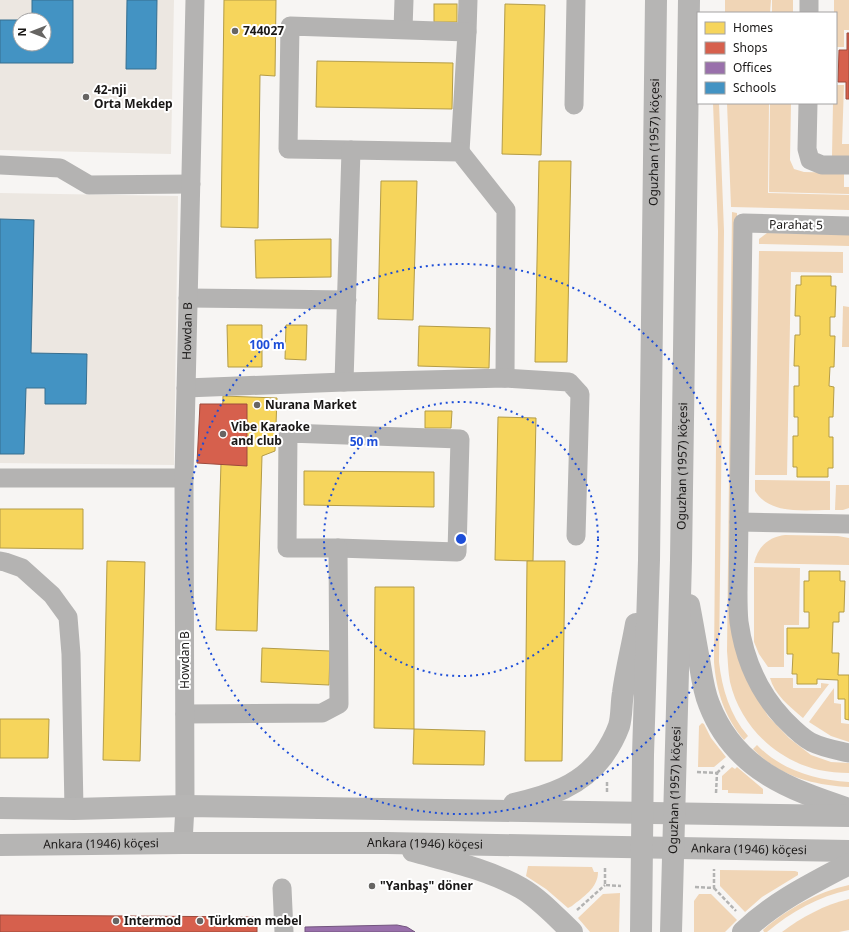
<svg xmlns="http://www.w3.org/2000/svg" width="849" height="932" font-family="'Noto Sans',sans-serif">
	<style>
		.built { fill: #ece7e1; fill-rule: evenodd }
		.green { fill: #f0d5b6 }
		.homes { fill: #f6d55c; stroke: #b49c47 }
		.shops { fill: #d6604d; stroke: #9d4a3c }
		.offices { fill: #9970ab; stroke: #73557e }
		.schools { fill: #4393c3; stroke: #366e8f }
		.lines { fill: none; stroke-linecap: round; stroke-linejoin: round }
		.path { stroke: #b3b3b2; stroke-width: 2.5; stroke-dasharray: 4 2; stroke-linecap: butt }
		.minor { stroke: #b4b3b2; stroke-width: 19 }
		.major { stroke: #b6b5b4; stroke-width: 22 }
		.ring { fill: none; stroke: #1d4ed8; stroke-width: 2; stroke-dasharray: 2 4 }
		.poi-dot { fill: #676563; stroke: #fff; stroke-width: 1.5 }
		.labels { text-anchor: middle; stroke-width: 4; stroke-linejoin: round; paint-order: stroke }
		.poi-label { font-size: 12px; font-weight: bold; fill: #191716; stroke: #fff; text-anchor: start }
		.street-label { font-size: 12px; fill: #191716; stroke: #fff }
		.centre { fill: #1d4ed8; stroke: #fff; stroke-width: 2 }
		.ring-label { font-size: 12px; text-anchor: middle; font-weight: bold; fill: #1d4ed8; stroke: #fff; stroke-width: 4; stroke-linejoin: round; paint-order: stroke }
	</style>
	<rect width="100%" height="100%" fill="#f7f5f3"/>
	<g class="built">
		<path d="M0,0H174L171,154L0,150ZM20,20H44V44H20Z"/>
		<polygon points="0,193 178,196 174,465 0,463"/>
	</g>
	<g class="green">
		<polygon points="725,0 771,0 770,13 725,13"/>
		<rect x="772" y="0" width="21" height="13"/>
		<polygon points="834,0 849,0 849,30 844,30 844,47 836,47 836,13 834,13"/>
		<polygon points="836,85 844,85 842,144 849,144 849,157 832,156 833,103 836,103"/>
		<path d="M713,103H719L724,231L719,662C722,689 730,715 748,736L744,740C725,718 716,691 714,662L718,231Z"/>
		<polygon points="727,103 769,103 768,193 849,195 849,210 731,207"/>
		<polygon points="770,103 791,103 790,160 794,169 804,172 844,173 844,187 849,187 849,194 769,192"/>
		<path d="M732,212L737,213L732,614L755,693L768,716L789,738L811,755L831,762L849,763V773C839,773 829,772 819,770C775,760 740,725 730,682C728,672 728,661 727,651Z"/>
		<polygon points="767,233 849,234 849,246 759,244 759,239"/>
		<polygon points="759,251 843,252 843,273 791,272 787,475 755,475"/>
		<polygon points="843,306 849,307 849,347 842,347"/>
		<path d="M755,480L830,481V510C805,510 770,515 755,491Z"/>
		<polygon points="836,485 849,485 849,508 843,510 835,510"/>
		<path d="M785,535L838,536L849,538V565L754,563C758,547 768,537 785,535Z"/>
		<polygon points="754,567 800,568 799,625 784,625 784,667 768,667 759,654 754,642"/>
		<path d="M770,678H793V688H821V683L829,684L803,718C790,707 774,694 770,678Z"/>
		<polygon points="834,688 834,703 841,704 841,723 849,724 849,742 831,736 809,722"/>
		<polygon points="702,723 704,724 711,738 726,757 714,767 698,767 699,726"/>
		<path d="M757,745C781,770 815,780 849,782V787C812,785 779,776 753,749Z"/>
		<polygon points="732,767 735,769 737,767 763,789 763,794 728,793 728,790 722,790 722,776"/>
		<path d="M528,866L592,867L594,872H598C598,888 583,897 572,906L568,908L546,889L526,876Z"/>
		<polygon points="720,870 795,871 798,872 798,875 762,897 745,912 720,886"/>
		<path d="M849,885V890C819,896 791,912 767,932H764L763,930C787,909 817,892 849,885Z"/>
		<polygon points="620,893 619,932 590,932 578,918 603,894"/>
		<polygon points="699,894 711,894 737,920 725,932 694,932 694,901"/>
		<path d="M849,899V930L839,932H782C802,917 824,905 849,899Z"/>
	</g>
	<g class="homes">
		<polygon points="224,0 276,0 275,76 260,75 258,228 221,227"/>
		<rect x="434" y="4" width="23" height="18"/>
		<polygon points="505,4 545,5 541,155 502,154"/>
		<polygon points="317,61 453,63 452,109 316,107"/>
		<polygon points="539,161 571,161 567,362 535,362"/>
		<polygon points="381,181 417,181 413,320 378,319"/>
		<polygon points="331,239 331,277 256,278 255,240"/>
		<polygon points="801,276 831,276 831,286 836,286 835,317 830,317 830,336 835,336 834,367 830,367 829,386 834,387 833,417 829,417 829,437 833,437 833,468 828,468 828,477 797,477 797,467 793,467 793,436 798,436 798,417 794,417 794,386 799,386 799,366 794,366 795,335 800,335 800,316 795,316 796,285 801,285"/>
		<polygon points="227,325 262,325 262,367 228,367"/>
		<polygon points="286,325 307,325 306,360 285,359"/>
		<polygon points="419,326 490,328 489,368 418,366"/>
		<polygon points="223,396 277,398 275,451 262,456 257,631 216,630"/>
		<polygon points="425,411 452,411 451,428 425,428"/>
		<polygon points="498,417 536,418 533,561 495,560"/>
		<polygon points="304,471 434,472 434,507 304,505"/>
		<polygon points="0,509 83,509 83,549 0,548"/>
		<polygon points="107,561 145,562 140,761 103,760"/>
		<polygon points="527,561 565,561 562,761 525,761"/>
		<polygon points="809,571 840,571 840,581 845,581 844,612 839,612 839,622 833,622 832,653 839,653 838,675 849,675 849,720 845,719 845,699 838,699 838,680 817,679 817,684 797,684 797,674 792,674 793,654 787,654 787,628 809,628 809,612 804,612 804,581 809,581"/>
		<polygon points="375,587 414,587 414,729 374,728"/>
		<polygon points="262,648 330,651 329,685 261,682"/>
		<polygon points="0,719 49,719 48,758 0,758"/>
		<polygon points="414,729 485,731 484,765 413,764"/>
	</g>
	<g class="shops">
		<polygon points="847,33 849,33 849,99 846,99 846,82 838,82 839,50 847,50"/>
		<polygon points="200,404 247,404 247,466 197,463"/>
		<polygon points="0,915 257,917 257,932 0,932"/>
	</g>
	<polygon class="offices" points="397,925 407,927 415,932 305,932 305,927"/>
	<g class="schools">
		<polygon points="32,0 73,0 73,63 0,63 0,20 20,20 20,44 44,44 44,20 32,20"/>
		<polygon points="127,0 157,0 156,69 126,69"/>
		<polygon points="0,219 34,220 31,353 87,354 86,404 45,404 45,388 26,388 24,454 0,454"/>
	</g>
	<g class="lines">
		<g class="path">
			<polyline points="697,772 717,773 716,793"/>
			<polyline points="717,773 725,765"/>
			<polyline points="607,792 607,782"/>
			<polyline points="605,868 605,885 621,886"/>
			<polyline points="695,887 714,888 714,869"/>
			<polyline points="714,888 736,911"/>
			<polyline points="577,910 605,885"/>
		</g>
		<g class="minor">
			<polyline points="809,13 809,0"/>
			<polyline points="403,29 404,0"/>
			<polyline points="467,32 468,0"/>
			<polyline points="808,103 807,149 810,160 822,165 849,165"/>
			<polyline points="574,105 576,0"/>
			<polyline points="351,150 288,149 290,26 467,32 460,152"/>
			<polyline points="0,165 60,168 89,185 191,184"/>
			<path d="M849,226L743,223L738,592C738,602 738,612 739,622C744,658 759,692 783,718C792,727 800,736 811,742C823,748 836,750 849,753"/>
			<polyline points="188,298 347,300"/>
			<polyline points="344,382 351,150 460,152 506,210 505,378"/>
			<polyline points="186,388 344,382 505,378 569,382 580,394 576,536"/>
			<polygon points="288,433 460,439 457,552 338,548 287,548"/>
			<polyline points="0,478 184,478"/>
			<polyline points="739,522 849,524"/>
			<polyline points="0,561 5,562 22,568 52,595 68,617 71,654 74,809"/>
			<polyline points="185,714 322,713 339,704 338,548"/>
			<path id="s1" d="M183,843L185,806L184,478L195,0"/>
			<polyline points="282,888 284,932"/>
		</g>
		<g class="major">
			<path d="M689,605C693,625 696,645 700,665C702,678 704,692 709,704C734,769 788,789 849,809"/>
			<path d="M514,804C549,796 581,786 603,756C610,746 615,737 619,726C622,716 621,704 623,693C626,670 632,647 636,624"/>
			<polyline points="0,808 74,809 185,806 849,816"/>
			<path id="s2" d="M0,845L183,843H387L849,851"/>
			<path d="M413,851C449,861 487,869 521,888C540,899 556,917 572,932"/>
			<path id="s3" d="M641,932L643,755L649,560L656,0"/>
			<path id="s4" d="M671,932L681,560L689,0"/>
			<path d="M743,932C774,902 811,884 849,864"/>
		</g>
	</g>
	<g class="ring">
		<circle cx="461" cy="539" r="137"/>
		<circle cx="461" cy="539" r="275"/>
	</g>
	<g class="poi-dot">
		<circle cx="235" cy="31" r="4"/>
		<circle cx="86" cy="97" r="4"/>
		<circle cx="257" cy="405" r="4"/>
		<circle cx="223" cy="434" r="4"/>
		<circle cx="372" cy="886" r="4"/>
		<circle cx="116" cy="921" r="4"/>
		<circle cx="200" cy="921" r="4"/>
	</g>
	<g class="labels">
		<g class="poi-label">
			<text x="243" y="35">744027</text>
			<text x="94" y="94">42-nji<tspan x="94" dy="14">Orta Mekdep</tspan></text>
			<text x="265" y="409">Nurana Market</text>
			<text x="231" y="431">Vibe Karaoke<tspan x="231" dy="14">and club</tspan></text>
			<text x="380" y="890">"Yanbaş" döner</text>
			<text x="124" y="925">Intermod</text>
			<text x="208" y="925">Türkmen mebel</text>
		</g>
		<g class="street-label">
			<text dy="4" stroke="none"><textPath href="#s3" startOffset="790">Oguzhan (1957) köçesi</textPath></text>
			<text transform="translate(796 225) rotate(1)" y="4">Parahat 5</text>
			<text dy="4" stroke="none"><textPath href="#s1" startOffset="512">Howdan B</textPath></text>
			<text dy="4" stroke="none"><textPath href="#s4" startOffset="466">Oguzhan (1957) köçesi</textPath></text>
			<text transform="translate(185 660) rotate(-90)" y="4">Howdan B</text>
			<text dy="4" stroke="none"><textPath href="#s4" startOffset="142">Oguzhan (1957) köçesi</textPath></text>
			<text dy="4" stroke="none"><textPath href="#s2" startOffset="101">Ankara (1946) köçesi</textPath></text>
			<text dy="4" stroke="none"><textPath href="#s2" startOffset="425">Ankara (1946) köçesi</textPath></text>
			<text dy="4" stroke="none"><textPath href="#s2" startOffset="749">Ankara (1946) köçesi</textPath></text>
		</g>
	</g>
	<circle cx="461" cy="539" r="6" class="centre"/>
	<g class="ring-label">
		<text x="267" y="349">100 m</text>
		<text x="364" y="446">50 m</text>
	</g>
	<rect x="697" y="12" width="140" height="92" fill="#ffffff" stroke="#a3a2a2"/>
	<rect x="705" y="22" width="20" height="12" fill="#f6d55c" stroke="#a3a2a2"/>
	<text x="733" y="32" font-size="12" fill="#191716">Homes</text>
	<rect x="705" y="42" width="20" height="12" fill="#d6604d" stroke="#a3a2a2"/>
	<text x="733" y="52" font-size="12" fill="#191716">Shops</text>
	<rect x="705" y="62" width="20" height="12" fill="#9970ab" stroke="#a3a2a2"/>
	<text x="733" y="72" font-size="12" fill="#191716">Offices</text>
	<rect x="705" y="82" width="20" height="12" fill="#4393c3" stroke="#a3a2a2"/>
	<text x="733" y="92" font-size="12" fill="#191716">Schools</text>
	<g transform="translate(32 32) rotate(270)"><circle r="19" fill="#ffffff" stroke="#a3a2a2"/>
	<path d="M0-3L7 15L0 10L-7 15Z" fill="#676563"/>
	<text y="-6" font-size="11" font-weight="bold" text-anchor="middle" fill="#191716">N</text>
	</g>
</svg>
